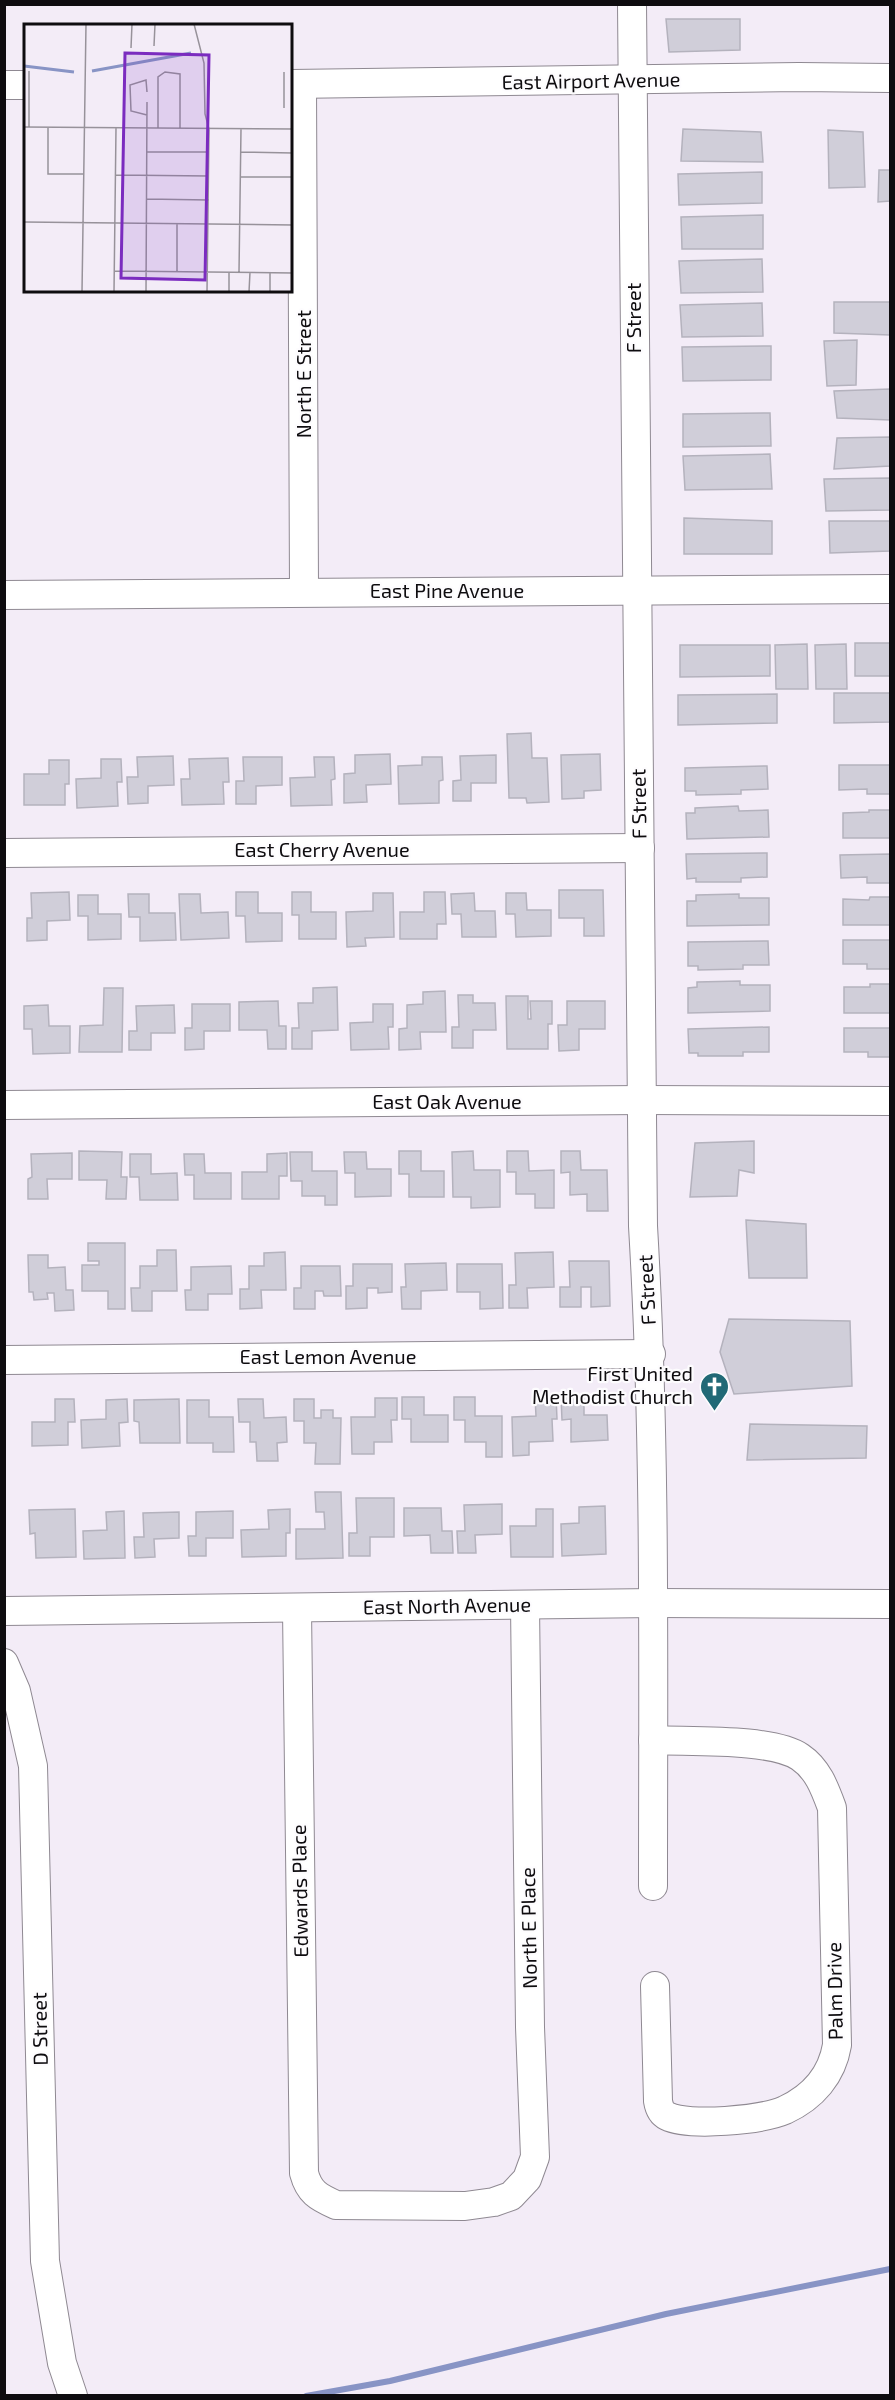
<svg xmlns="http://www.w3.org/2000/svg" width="895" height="2400" font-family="'Exo 2',sans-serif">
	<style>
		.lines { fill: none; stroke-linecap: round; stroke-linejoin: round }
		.stream { stroke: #8894c5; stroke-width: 6 }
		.building { fill: #d0ced9; stroke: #b4b2bd; stroke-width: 1.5 }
		.minor-casing { stroke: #8f8992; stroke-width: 30 }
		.minor { stroke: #fff; stroke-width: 28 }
		.labels { text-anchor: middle; stroke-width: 4.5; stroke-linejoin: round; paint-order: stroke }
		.street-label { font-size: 20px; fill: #0e0c0f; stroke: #fdfcfe }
		.poi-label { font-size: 20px; fill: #0e0c0f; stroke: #fdfcfe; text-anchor: end }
		.inset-river { fill: none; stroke: #8894c5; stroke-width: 3 }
		.inset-road { fill: none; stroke: #97929a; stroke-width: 1.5 }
		.view { fill: #7b2cbf; fill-opacity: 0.15; stroke: #7b2cbf; stroke-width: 3 }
		.inset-edge { fill: none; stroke: #0e0c0f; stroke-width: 3 }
	</style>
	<rect width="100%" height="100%" fill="#f3ecf7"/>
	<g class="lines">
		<polyline class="stream" points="306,2396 390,2381 666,2314 890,2269"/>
	</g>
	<g class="building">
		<polygon points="666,19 740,19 740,50 669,52"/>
		<polygon points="683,129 761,132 763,162 681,161"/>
		<polygon points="828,130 863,132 865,187 829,188"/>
		<polygon points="879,170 890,170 890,201 878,202"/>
		<polygon points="762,172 762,203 679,205 678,174"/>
		<polygon points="763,215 763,249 682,249 681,217"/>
		<polygon points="762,259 763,292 681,293 679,261"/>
		<polygon points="834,302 890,302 890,335 834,333"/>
		<polygon points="762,303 763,336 682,337 680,305"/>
		<polygon points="857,340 856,385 827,386 824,341"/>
		<polygon points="771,346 771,380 683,381 682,347"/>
		<polygon points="890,389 890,420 837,418 834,391"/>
		<polygon points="770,413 771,446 683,447 683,414"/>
		<polygon points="890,437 890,466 834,469 837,438"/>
		<polygon points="770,454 772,489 685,490 683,456"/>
		<polygon points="890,478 890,510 826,511 824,479"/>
		<polygon points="684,518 772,521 772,554 684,554"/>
		<polygon points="829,521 890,521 890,551 830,553"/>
		<rect x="855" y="643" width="35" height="33"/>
		<polygon points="807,644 808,689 776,689 775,645"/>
		<polygon points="846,644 847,689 816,689 815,645"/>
		<polygon points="680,645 770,645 770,676 680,677"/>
		<polygon points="834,693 890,693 890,722 834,723"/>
		<polygon points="777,694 777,723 678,725 678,695"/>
		<polygon points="531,733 532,758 547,758 549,802 527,803 526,798 509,798 507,734"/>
		<polygon points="390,754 391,784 366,785 367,802 344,803 344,774 355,773 355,755"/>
		<polygon points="600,754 601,790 584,791 584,798 562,799 561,755"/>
		<polygon points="496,755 496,783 471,783 471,801 453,801 453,781 461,780 460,756"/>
		<polygon points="173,756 174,785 148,786 148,803 128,804 127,777 138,777 137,757"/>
		<polygon points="243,757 282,757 282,785 256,786 256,804 236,804 236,781 244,781"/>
		<polygon points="314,757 334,757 335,779 331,780 332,805 291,806 290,778 315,777"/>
		<polygon points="422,757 442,757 443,780 439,781 439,803 399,804 398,766 422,765"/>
		<polygon points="228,758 229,782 223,782 224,804 182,805 181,779 190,779 189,759"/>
		<polygon points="101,759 121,759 122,782 117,782 118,806 77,808 76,779 101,778"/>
		<polygon points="49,760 69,760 69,784 65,784 65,805 24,805 24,774 49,774"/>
		<polygon points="839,765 890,765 890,794 867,794 867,789 839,790"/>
		<polygon points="767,766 768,789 741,790 741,794 696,795 696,791 685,791 685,768"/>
		<polygon points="738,806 739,811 768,810 769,837 687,839 686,813 695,813 695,808"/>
		<polygon points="869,810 890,810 890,838 843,838 843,813 869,812"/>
		<polygon points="767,853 767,877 741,878 741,882 696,882 696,878 687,879 686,854"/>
		<polygon points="890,854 890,883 867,883 867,877 841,878 840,855"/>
		<polygon points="559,890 603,890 604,936 584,936 584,918 559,918"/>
		<polygon points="69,892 70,920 47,921 47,940 27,941 27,918 32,918 31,893"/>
		<polygon points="236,892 258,892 258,913 282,913 282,941 246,942 245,916 236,916"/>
		<polygon points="292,892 311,892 311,912 336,912 336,939 299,939 299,915 292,915"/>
		<polygon points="424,892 445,892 446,924 437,924 437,939 400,939 400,912 424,912"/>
		<polygon points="373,893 393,893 394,937 365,938 366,946 347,947 346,912 373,911"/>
		<polygon points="474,893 475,911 495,911 496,937 462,937 461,914 452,914 451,894"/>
		<polygon points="506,893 526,893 527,910 551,910 551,936 516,937 515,914 506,914"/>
		<polygon points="128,894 149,894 149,913 175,913 176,940 140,941 140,917 129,917"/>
		<polygon points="179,894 200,894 201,913 228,912 229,938 181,940"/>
		<polygon points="739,894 739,898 769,898 769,925 687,926 687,901 696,901 696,895"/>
		<polygon points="78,895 98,895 98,914 121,914 121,939 88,940 88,916 78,916"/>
		<polygon points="870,897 890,897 890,925 843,925 843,899 869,900"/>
		<polygon points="843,940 890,940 890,969 867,969 867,964 843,964"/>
		<polygon points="768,941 769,965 743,965 743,969 698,970 698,966 688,966 688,942"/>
		<polygon points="740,981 740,985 770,985 770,1011 688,1013 688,988 697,987 697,982"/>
		<polygon points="870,984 890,984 890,1013 844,1013 844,987 870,987"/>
		<polygon points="337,987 338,1030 312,1031 312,1049 292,1049 292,1028 299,1028 298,1003 313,1003 313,988"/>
		<polygon points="104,988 123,988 122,1052 79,1052 80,1026 103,1025"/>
		<polygon points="445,991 446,1032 420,1032 421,1049 399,1050 399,1029 407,1028 407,1005 423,1004 423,992"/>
		<polygon points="458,995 473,995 473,1003 495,1003 496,1030 473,1030 473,1048 452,1048 452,1027 459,1027"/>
		<polygon points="506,996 528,996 528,1019 531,1019 530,1001 552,1001 552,1024 548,1024 548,1049 507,1049"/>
		<polygon points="278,1001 279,1026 286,1026 286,1049 268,1049 267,1030 239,1030 239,1002"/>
		<polygon points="567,1001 605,1001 605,1029 579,1029 579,1050 559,1051 558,1025 567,1025"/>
		<polygon points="192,1004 230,1004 230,1031 204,1031 204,1049 185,1050 185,1028 192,1028"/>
		<polygon points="373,1004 393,1004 393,1027 388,1027 389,1049 351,1050 350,1023 373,1022"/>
		<polygon points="48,1005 49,1026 70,1026 70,1053 33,1054 32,1029 24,1029 24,1006"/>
		<polygon points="174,1005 175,1033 151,1033 151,1050 129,1050 129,1031 137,1031 136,1006"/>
		<polygon points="769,1027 769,1052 743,1052 743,1056 698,1056 698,1053 689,1053 688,1029"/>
		<polygon points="844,1028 890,1028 890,1057 868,1057 868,1052 844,1052"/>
		<polygon points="754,1141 754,1173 739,1170 737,1196 690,1197 695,1143"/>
		<polygon points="79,1151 122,1152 121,1177 127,1177 126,1199 106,1199 107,1180 79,1180"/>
		<polygon points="399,1151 421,1151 421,1171 444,1171 444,1197 409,1197 409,1174 399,1174"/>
		<polygon points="473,1151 474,1170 500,1170 500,1207 471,1208 471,1197 453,1197 452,1152"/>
		<polygon points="507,1151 528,1151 529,1171 554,1170 554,1208 535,1208 535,1194 516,1194 516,1172 507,1172"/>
		<polygon points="561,1151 580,1151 581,1170 607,1170 608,1211 587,1211 587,1194 570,1195 570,1172 561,1173"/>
		<polygon points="290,1152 312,1152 312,1171 337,1171 337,1205 325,1205 325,1196 302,1196 302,1181 291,1181"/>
		<polygon points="344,1152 366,1152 367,1169 391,1169 391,1196 355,1197 355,1173 345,1173"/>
		<polygon points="72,1153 72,1179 47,1179 48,1199 28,1199 28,1179 32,1177 31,1154"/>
		<polygon points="287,1153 287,1176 279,1176 279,1199 242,1199 242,1172 267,1172 267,1154"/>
		<polygon points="130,1154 151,1154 151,1174 177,1173 178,1200 140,1200 139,1177 130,1177"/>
		<polygon points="184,1154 204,1154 205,1173 231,1173 231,1199 194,1199 194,1175 185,1175"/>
		<polygon points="746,1220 806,1224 807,1278 749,1278"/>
		<polygon points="88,1243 125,1243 125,1309 108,1309 108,1291 82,1291 82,1265 99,1265 99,1261 88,1261"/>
		<polygon points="157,1250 176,1250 177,1291 152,1291 152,1311 132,1311 131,1288 140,1288 140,1266 157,1266"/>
		<polygon points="285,1252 286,1290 261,1290 262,1308 240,1309 240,1289 249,1289 249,1266 264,1266 264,1253"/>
		<polygon points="553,1252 554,1287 527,1288 528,1308 509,1308 509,1285 516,1285 515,1253"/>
		<polygon points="28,1255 48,1255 48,1268 65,1267 66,1290 73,1290 74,1310 55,1311 54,1293 47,1293 48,1299 34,1300 33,1292 29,1292"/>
		<polygon points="569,1261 609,1261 610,1306 591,1307 591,1287 581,1287 581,1307 560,1307 560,1287 570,1287"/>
		<polygon points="446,1263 447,1290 421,1291 421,1309 402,1309 401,1287 406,1287 405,1264"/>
		<polygon points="353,1264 392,1264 392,1292 378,1293 378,1288 367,1288 367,1308 346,1309 346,1286 353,1286"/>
		<polygon points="457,1264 502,1264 503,1308 480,1309 480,1292 457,1292"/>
		<polygon points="231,1266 232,1294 208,1294 208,1310 186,1310 185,1290 191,1290 191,1267"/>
		<polygon points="301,1266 340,1266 341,1296 324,1296 323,1291 315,1291 315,1309 294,1309 294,1288 301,1288"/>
		<polygon points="729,1319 850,1321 852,1386 734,1394 720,1352"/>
		<polygon points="535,1396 556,1396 557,1419 552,1419 553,1441 529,1442 529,1455 513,1456 512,1417 536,1416"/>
		<polygon points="584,1396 584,1415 607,1415 608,1440 571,1442 571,1419 562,1420 561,1397"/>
		<polygon points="402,1397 424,1397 424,1415 448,1415 448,1442 411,1442 411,1419 402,1419"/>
		<polygon points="454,1397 475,1397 475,1416 502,1416 502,1457 486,1457 486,1442 465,1442 465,1420 454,1420"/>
		<polygon points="375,1398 397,1398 397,1420 391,1420 392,1442 374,1442 374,1454 352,1454 351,1417 375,1417"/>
		<polygon points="55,1399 74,1399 75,1422 68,1422 68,1445 32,1446 32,1422 55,1422"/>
		<polygon points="127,1399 128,1422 119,1423 120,1446 82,1448 81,1420 106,1419 106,1400"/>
		<polygon points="179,1399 180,1443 140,1443 139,1422 134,1421 134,1400"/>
		<polygon points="238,1399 263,1399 264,1418 286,1417 287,1442 277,1443 278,1461 257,1461 256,1442 250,1442 250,1422 239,1422"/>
		<polygon points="294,1399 314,1399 314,1418 321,1418 321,1410 333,1410 333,1418 341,1418 340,1464 315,1464 316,1443 304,1443 304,1421 294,1421"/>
		<polygon points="187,1400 209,1400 209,1417 233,1417 234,1452 213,1452 213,1443 187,1443"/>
		<polygon points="750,1424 867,1426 866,1458 747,1460"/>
		<polygon points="315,1492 341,1492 343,1558 296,1559 296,1529 325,1529 324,1512 316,1512"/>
		<polygon points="356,1498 394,1498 394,1537 370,1537 370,1556 349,1556 349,1533 357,1533"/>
		<polygon points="502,1504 502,1534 475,1535 476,1553 458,1553 457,1531 465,1531 464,1505"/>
		<polygon points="605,1506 606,1554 562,1556 561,1524 579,1523 579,1507"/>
		<polygon points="404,1508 441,1508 442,1531 452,1531 453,1553 431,1553 430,1535 404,1536"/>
		<polygon points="75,1509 76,1557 36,1558 35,1533 30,1534 29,1510"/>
		<polygon points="290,1509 290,1533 286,1533 286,1556 242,1557 241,1530 269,1529 268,1510"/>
		<polygon points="536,1509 553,1509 553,1557 511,1557 510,1526 536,1526"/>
		<polygon points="124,1511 125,1558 84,1559 83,1531 107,1530 106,1512"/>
		<polygon points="233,1511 233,1538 206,1538 206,1556 189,1556 188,1536 196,1536 196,1512"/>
		<polygon points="179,1512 179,1538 154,1539 155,1557 135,1558 134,1537 144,1537 143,1513"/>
	</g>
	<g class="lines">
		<defs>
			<g id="minor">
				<path d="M632,4L643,1226C656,1446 653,1666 653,1886"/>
				<polyline points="291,84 799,77 890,78"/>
				<polyline points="302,84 304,592"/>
				<polyline points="4,85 26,85"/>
				<polyline points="4,595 890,589"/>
				<polyline points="4,853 640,848"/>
				<polyline points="4,1105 643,1100 890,1101"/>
				<polyline points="4,1360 651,1354"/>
				<path d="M297,1609L304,2173C309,2192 318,2197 336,2205L465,2206L494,2202L511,2196L527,2179L535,2157L530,2027L525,1605"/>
				<polyline points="4,1611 655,1603 890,1604"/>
				<polyline points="4,1663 16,1691 33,1766 45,2261 62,2363 73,2396"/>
				<path d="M653,1740C689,1742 772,1738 800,1757C818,1769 825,1789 832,1808L837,2045C832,2075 813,2097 785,2110C762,2120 689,2127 667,2116C661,2113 659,2107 658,2101L655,1986"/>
			</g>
		</defs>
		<use href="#minor" class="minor-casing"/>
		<use href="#minor" class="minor"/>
	</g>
	<defs>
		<symbol id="church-pin" viewBox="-11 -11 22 30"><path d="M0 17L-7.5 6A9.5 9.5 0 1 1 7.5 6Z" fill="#216976" stroke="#fdfcfe"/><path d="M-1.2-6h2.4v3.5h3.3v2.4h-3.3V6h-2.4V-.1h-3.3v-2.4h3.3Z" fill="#fff"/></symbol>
	</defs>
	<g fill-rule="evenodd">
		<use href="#church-pin" x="698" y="1370" width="33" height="45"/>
	</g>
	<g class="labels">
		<g class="street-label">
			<text transform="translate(591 81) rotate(-1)" y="7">East Airport Avenue</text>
			<text transform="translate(634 318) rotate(-90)" y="7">F Street</text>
			<text transform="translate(304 374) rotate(-90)" y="7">North E Street</text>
			<text x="447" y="598">East Pine Avenue</text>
			<text transform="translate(639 804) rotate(-91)" y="7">F Street</text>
			<text x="322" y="857">East Cherry Avenue</text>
			<text x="447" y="1109">East Oak Avenue</text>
			<text transform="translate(647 1290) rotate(-93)" y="7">F Street</text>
			<text x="328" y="1364">East Lemon Avenue</text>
			<text transform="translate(447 1606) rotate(-1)" y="7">East North Avenue</text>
			<text transform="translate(300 1891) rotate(-91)" y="7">Edwards Place</text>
			<text transform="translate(529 1928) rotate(-91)" y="7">North E Place</text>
			<text transform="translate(835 1991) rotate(-91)" y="7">Palm Drive</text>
			<text transform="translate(40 2029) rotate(-91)" y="7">D Street</text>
		</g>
		<g class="poi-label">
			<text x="693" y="1381">First United<tspan x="693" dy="23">Methodist Church</tspan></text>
		</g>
	</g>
	<g transform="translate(24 24)">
		<rect width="268" height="268" fill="#f3ecf7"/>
		<path class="inset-river" d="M0,42L50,48M68,47L167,29"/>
		<path class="inset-road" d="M170,0L180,39L181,90L185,105L183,268M130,22L131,0M107,24L108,0M260,84V48M123,91L107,87L106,61L122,56L123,68M0,103L269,105M5,103V47M24,103V150H59M134,104V53L141,48L156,50V104M122,128H185M216,128L269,129M91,151L185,152M216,153H269M122,175L185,176M0,198L269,201M90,247L269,249M153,247V200M215,248L217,105M58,268L62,0M90,268L92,104M122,268L123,78M205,268V248M225,268L226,248M246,268V248"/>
		<path class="view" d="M101,29L185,31L181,256L97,254Z"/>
		<rect width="268" height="268" class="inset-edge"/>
	</g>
	<rect width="895" height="2400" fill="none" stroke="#0e0c0f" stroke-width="12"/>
</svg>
